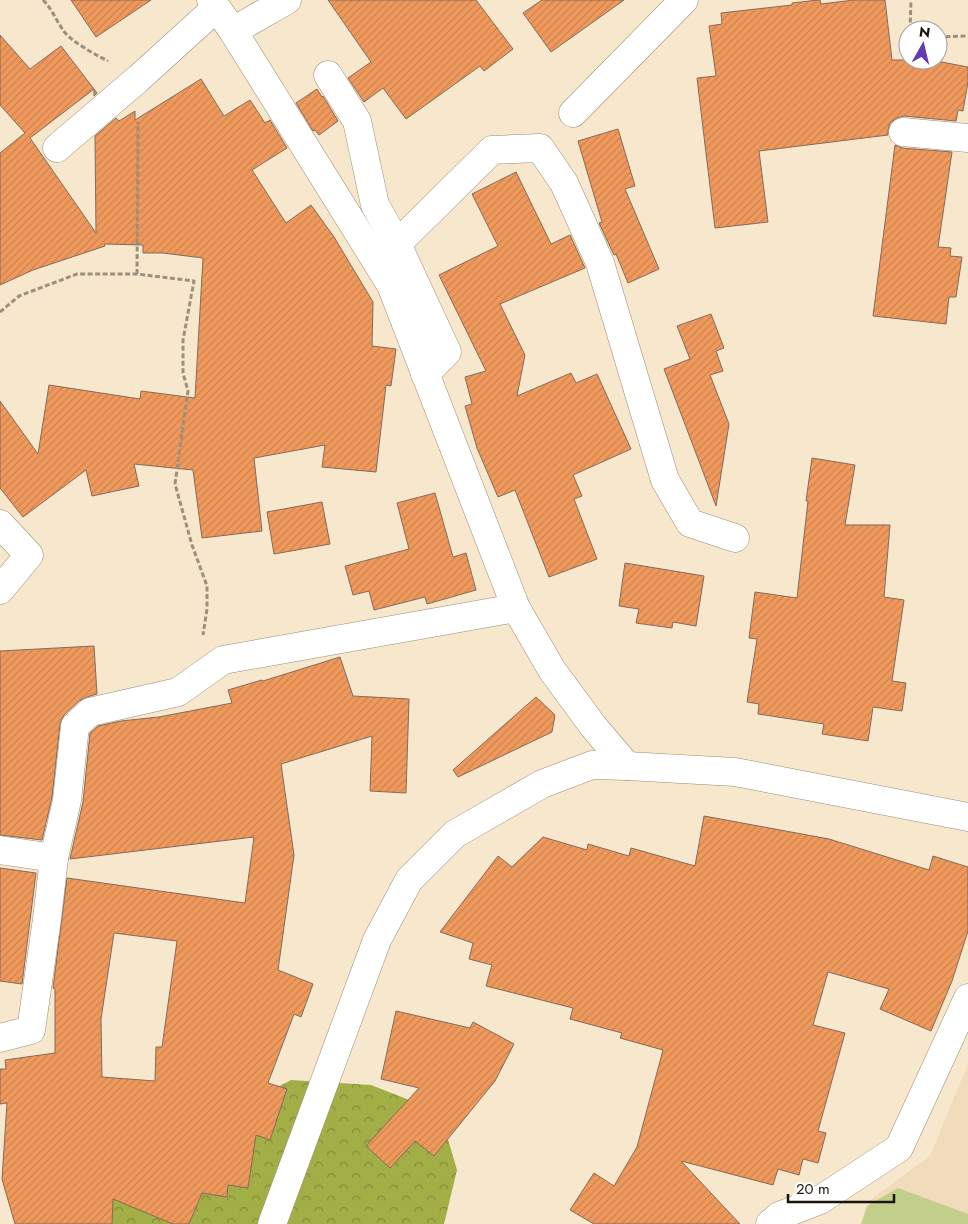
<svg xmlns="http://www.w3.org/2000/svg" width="968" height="1224" font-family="Jost,sans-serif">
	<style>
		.built { fill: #f0dcbb }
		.green { fill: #c3ce8a }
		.forest { fill: url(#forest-crowns) }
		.building { fill: url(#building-hatch); stroke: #836b5b; fill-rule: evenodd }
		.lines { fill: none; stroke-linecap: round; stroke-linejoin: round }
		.minor-casing { stroke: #9a8c74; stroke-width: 29 }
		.path { stroke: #9c907d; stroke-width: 3; stroke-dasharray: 5 2.5; stroke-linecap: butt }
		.minor { stroke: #fff; stroke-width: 28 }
	</style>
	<defs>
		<pattern id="forest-crowns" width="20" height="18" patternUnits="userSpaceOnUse" patternTransform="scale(1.25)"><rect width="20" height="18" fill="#a2af47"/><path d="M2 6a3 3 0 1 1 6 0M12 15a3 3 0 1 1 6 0" fill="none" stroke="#838d39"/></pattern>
		<pattern id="building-hatch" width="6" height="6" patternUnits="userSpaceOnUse" patternTransform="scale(1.25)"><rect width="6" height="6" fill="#f0995c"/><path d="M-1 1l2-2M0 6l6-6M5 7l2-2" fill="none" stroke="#cd834f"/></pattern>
	</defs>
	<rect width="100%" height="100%" fill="#f7e7cd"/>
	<polygon class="built" points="968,1064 968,1224 868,1224 870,1200 930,1156"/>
	<polygon class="green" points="898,1188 968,1214 968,1224 861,1224 867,1206"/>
	<polygon class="forest" points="291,1080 371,1085 440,1112 457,1170 444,1224 78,1224 232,1111"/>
	<g class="building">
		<polygon points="71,0 151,0 96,37"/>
		<polygon points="328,0 476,0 513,49 484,71 480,66 406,119 383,88 364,102 348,78 371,62"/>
		<polygon points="542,0 624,0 551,52 523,13"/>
		<polygon points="818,0 820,0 821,4 854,0 885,0 892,60 931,60 968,67 968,82 963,111 958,110 956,121 904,116 897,118 890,123 888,130 888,135 759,151 768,222 715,228 697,78 716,76 709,26 722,24 721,13 792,5 792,3"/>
		<polygon points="0,35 30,69 61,46 97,93 94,96 94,89 30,138 96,233 95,136 116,118 119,121 135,111 135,120 201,79 224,116 250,100 265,123 270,120 287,148 252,170 286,223 311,205 334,237 373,302 372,346 396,349 391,386 386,385 376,472 322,467 325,445 254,458 262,531 202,538 193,470 134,464 139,486 92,496 86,470 23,517 0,488 0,401 38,454 49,385 140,399 141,391 195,398 203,258 163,253 143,253 143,245 104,244 105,246 33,270 0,285 0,153 25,133 0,105"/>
		<polygon points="317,89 322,97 323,96 338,121 319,135 315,130 313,131 296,103"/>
		<polygon points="618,129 635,186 625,189 659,269 628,283 616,254 614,255 599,223 602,222 578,141"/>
		<polygon points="895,145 902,148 952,152 938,247 951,248 950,256 962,257 956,297 949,297 946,324 873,316"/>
		<polygon points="516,172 551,244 570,235 585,268 500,304 525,355 517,396 571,373 576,383 597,374 631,449 573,475 582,496 574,499 597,559 549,577 515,490 498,497 477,448 465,406 472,404 465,377 486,371 439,275 498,246 472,194"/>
		<polygon points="711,314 724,348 716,351 723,371 710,375 729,424 716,506 664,369 690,359 677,326"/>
		<polygon points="812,458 855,465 845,525 890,525 884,597 904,600 892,681 906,683 902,711 873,707 868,741 822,734 824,724 758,714 759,704 747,702 757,639 749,638 755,592 797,598 808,501 806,501"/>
		<polygon points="435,493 453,557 466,553 476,590 427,604 425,597 374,610 369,591 353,595 345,566 409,549 397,503"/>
		<polygon points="322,502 330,544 274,554 267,512"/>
		<polygon points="625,563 704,576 696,626 673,622 672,628 636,623 639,609 619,606"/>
		<polygon points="94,646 97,694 87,697 79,701 64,715 60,724 52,797 42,840 0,835 0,651"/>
		<path d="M340,657L353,696L409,699L406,793L370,791L372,736L281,764L294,855L278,970L313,984L301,1017L294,1014L268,1083L287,1089L270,1140L256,1135L248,1188L228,1185L227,1197L202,1193L189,1224H173L113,1199L112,1224H15L2,1179L7,1103L0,1104V1069H6L5,1060L55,1053V989L53,988L67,878L245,903L254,837L70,859L83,802L90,733L98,726L121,721L159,717L232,703L228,690L262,680L263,681ZM114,933L177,941L162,1047H156L155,1081L102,1077L101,1019Z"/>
		<polygon points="536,697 555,715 552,732 458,777 453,770"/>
		<polygon points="704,816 829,839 929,870 933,856 968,867 968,931 952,981 931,1031 880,1009 889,989 828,972 813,1025 845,1033 818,1131 826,1133 818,1163 803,1159 799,1175 778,1169 773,1185 681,1161 740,1224 594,1224 570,1210 594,1173 614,1186 637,1147 663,1050 620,1038 622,1033 570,1019 573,1008 486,986 492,965 469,959 473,943 440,932 498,856 512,867 543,837 587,850 588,844 629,856 631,848 695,866"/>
		<polygon points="0,868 36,873 22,984 0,981"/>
		<polygon points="396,1011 470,1028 473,1022 514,1044 495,1081 434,1156 415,1141 390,1168 366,1146 419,1088 381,1079"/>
	</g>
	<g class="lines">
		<defs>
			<g id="minor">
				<polyline points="211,0 233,31 391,285 516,608 552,670 593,726 627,766"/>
				<polyline points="233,31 287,0"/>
				<polyline points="328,75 357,121 375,205 397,244"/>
				<polyline points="573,113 684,0"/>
				<polyline points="903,132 968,138"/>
				<polyline points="57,148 139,78 216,8"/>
				<polyline points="425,374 447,352 397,244 492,150 540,148 564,183 600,263 665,480 690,523 735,538"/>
				<polyline points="0,524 29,555 0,590"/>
				<polyline points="0,850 54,858"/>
				<polyline points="0,1038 31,1030 47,919 54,858 67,800 75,726 90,712 178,692 223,660 516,608"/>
				<polyline points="272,1224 377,940 409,880 455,834 542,784 592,765 627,766 735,772 968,817"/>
				<polyline points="770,1224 779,1216 820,1200 899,1148 968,998"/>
			</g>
		</defs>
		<use href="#minor" class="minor-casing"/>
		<g class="path">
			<path d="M43,0C52,9 56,20 63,30C70,41 96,55 108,61"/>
			<polyline points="910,30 911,0"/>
			<polyline points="938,37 968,36"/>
			<polyline points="137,274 138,122"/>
			<polyline points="0,312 19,296 77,274 137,274 194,281 183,340 183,373 188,391 175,484 192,545 207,586 207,609 203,635"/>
		</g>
		<use href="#minor" class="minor"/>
	</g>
	<g transform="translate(923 45) rotate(8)"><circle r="24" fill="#ffffff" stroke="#a3a19d"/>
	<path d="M0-4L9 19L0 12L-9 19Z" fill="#613cb5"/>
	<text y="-8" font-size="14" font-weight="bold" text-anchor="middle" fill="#1a140b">N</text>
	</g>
	<path d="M788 1194v8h106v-8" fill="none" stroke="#1a140b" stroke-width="2.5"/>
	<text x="796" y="1194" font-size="15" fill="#1a140b" stroke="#ffffff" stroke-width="4" paint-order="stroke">20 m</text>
</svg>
